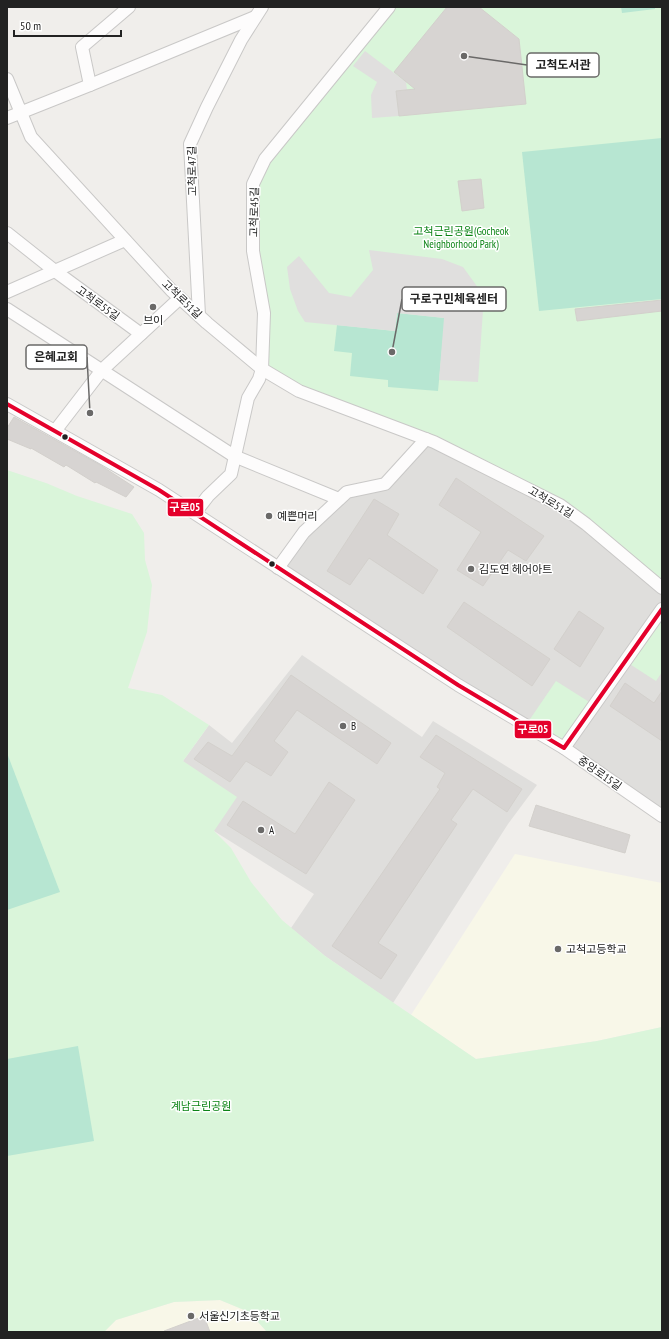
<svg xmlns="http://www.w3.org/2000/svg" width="669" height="1339" font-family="'PT Sans Narrow','Noto Sans KR',sans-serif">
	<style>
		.residential { fill: #dfdedc }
		.education { fill: #f8f7e8 }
		.park { fill: #daf5da }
		.pitch { fill: #b7e6d2 }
		.parking { fill: #e0dfde }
		.building { fill: #d7d4d2; stroke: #d3d0cc }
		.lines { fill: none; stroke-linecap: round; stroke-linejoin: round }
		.street-casing { stroke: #c9c8c7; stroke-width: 14 }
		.street { stroke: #fdfcfc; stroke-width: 12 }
		.bus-1-casing { stroke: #fff; stroke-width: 7 }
		.bus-1 { stroke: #e4002b; stroke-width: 4 }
		.poi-dot { fill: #6a6968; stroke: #fff; stroke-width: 1.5 }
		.bus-dot { fill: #222; stroke: #fff; stroke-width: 1.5 }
		.labels { text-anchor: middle; stroke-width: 3; stroke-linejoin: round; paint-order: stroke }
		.street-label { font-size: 11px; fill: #222; stroke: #fff }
		.park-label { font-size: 11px; fill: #0c8416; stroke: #fff }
		.poi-label { font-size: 11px; fill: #222; stroke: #fff; text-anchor: start }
		.leader { fill: none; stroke: #6a6968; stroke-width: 1.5 }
		.callout-dot { fill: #6a6968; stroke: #fff; stroke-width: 1.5 }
		.callout { fill: #fff; stroke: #6a6968; stroke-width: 1.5 }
		.callout-label { font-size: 12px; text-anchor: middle; font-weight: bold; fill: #222 }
		.line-badge { stroke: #fff; stroke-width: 1.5 }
		.badge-label { font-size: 11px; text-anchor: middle; font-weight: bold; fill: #fff }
	</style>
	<rect width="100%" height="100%" fill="#f0eeeb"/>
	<g class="residential">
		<polygon points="426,439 560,505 662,588 662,816 278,568 347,492 385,483"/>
		<polygon points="302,655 422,737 433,721 537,785 508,824 393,1003 325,956 291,928 314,894 214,831 183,761 209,725 232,743"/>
	</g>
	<g class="education">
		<polygon points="515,854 662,883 662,1027 597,1041 476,1059 411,1015"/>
		<polygon points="220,1300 249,1312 267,1332 104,1332 116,1320 174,1302"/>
	</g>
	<g class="park">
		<polygon points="389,7 662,7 662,588 560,505 262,369 264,313 253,251 253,184"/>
		<polygon points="7,470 46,483 77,496 132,514 144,533 145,560 152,585 147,632 128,688 162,695 209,725 183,761 237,797 214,831 231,848 251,882 282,920 325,956 476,1059 597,1041 662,1027 662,1332 267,1332 249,1312 220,1300 174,1302 116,1320 104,1332 7,1332"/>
		<polygon points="662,609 662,672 656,681 625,661"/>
		<polygon points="556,681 594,705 564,748 526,725"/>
	</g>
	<g class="pitch">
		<polygon points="621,7 655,7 655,9 622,13"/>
		<polygon points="662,138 662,299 539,311 522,152"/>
		<polygon points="397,313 445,318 438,391 388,387 388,380 350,376 352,353 334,351 337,325 395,331"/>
		<polygon points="7,753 60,892 7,910"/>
		<polygon points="78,1046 94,1141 7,1156 7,1059"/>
	</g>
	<g class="parking">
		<polygon points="365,51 406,82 407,90 396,91 399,116 372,118 371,95 377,82 353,66"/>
		<polygon points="369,250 442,259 463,267 484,296 478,382 439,380 444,318 397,313 395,331 305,322 298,311 290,289 287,267 299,256 329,293 351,297 373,270"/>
	</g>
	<g class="building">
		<polygon points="447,7 479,7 519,39 526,104 399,116 396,91 415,89 394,72"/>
		<polygon points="481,179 484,208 462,211 458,181"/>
		<polygon points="662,300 662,311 577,321 575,309"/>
		<polygon points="14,417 100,465 134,487 126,497 96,482 95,483 66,465 64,467 31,448 31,449 7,439 7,428"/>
		<polygon points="456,478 544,536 526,561 508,550 483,586 457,570 481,532 439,505"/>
		<polygon points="374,499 399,514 387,535 438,570 423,594 369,558 350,585 327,571"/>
		<polygon points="464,602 550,659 532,686 447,627"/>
		<polygon points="579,611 604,628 580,667 554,649"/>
		<polygon points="291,675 391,743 377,764 297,710 274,741 288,752 271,776 246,761 230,782 194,759 208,742 232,756"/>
		<polygon points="625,683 654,703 662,691 662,741 610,706"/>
		<polygon points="436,735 522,789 507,812 473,789 451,820 457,824 378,943 397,955 381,979 332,946 440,789 437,787 445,773 420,757"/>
		<polygon points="329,782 355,800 306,874 227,825 243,801 295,834"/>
		<polygon points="536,805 630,835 625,853 529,826"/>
		<polygon points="204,1316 210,1332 164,1332 164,1331"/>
	</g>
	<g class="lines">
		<defs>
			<g id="street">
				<polyline points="7,79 31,137 171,290 207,323 262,369 299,391 434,442 560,505 586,524 662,588"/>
				<polyline points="90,85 82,47 129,7"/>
				<polyline points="7,118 90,85 255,17"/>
				<polyline points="7,233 55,271 141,334"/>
				<polyline points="7,292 125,240"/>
				<polyline points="7,309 234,456 339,499"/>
				<polyline points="199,315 190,144 207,107 241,40 262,7"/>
				<polyline points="7,404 159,490 458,685 564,748 662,816"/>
				<polyline points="55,431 102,370 180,298"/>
				<polyline points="195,513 208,496 231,474 248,398 259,379 262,369 264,313 253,251 253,184 265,159 389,7"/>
				<polyline points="278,568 304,532 347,492 385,484 426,439"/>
				<polyline points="564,748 662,609"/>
			</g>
		</defs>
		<use href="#street" class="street-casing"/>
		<use href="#street" class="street"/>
		<defs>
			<polyline id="bus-1" points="7,404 159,490 458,685 564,748 662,609"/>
		</defs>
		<use href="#bus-1" class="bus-1-casing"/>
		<use href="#bus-1" class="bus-1"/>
	</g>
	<g class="poi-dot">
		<circle cx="153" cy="307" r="4"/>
		<circle cx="269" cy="516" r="4"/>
		<circle cx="471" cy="569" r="4"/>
		<circle cx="343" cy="726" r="4"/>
		<circle cx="261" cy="830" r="4"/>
		<circle cx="558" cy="949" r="4"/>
		<circle cx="191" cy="1316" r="4"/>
	</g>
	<g class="bus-dot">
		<circle cx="65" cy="437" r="3.5"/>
		<circle cx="272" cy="564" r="3.5"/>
	</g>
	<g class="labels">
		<g class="street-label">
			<text transform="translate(192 171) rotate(-91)" y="4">고척로47길</text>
			<text transform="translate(254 212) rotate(-89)" y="4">고척로45길</text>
			<text transform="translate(182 299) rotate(44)" y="4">고척로51길</text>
			<text transform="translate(98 303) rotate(36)" y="4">고척로55길</text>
			<text transform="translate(551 502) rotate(31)" y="4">고척로51길</text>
			<text transform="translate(600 773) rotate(35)" y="4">중앙로15길</text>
		</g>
		<g class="park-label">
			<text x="461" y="235">고척근린공원(Gocheok<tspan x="461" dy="13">Neighborhood Park)</tspan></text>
			<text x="201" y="1110">계남근린공원</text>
		</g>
		<g class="poi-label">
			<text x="153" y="324" text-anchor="middle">브이</text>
			<text x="277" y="520">예쁜머리</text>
			<text x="479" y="573">김도연 헤어아트</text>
			<text x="351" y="730">B</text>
			<text x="269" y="834">A</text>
			<text x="566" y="953">고척고등학교</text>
			<text x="199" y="1320">서울신기초등학교</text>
		</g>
	</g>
	<path class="leader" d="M464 56L527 65M392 352L402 299M90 413L87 357"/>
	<g class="callout-dot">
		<circle cx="464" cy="56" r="4"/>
		<circle cx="392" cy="352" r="4"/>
		<circle cx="90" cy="413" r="4"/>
	</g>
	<g class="callout">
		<rect x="527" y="53" width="72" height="24" rx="4"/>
		<rect x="402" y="287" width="104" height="24" rx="4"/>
		<rect x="26" y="345" width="61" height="24" rx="4"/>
	</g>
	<g class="callout-label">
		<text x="563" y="69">고척도서관</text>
		<text x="454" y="303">구로구민체육센터</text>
		<text x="56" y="361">은혜교회</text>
	</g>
	<g class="line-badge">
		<rect x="167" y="498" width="37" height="19" rx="4" fill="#e4002b"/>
		<rect x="514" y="720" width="38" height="19" rx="4" fill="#e4002b"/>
	</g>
	<g class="badge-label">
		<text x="185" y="511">구로05</text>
		<text x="533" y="733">구로05</text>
	</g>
	<rect width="669" height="1339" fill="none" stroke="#222222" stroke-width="16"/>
	<path d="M14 30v6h107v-6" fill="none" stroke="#222222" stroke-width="2"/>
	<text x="20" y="30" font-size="12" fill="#222222" stroke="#ffffff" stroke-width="3" paint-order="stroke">50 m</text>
</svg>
